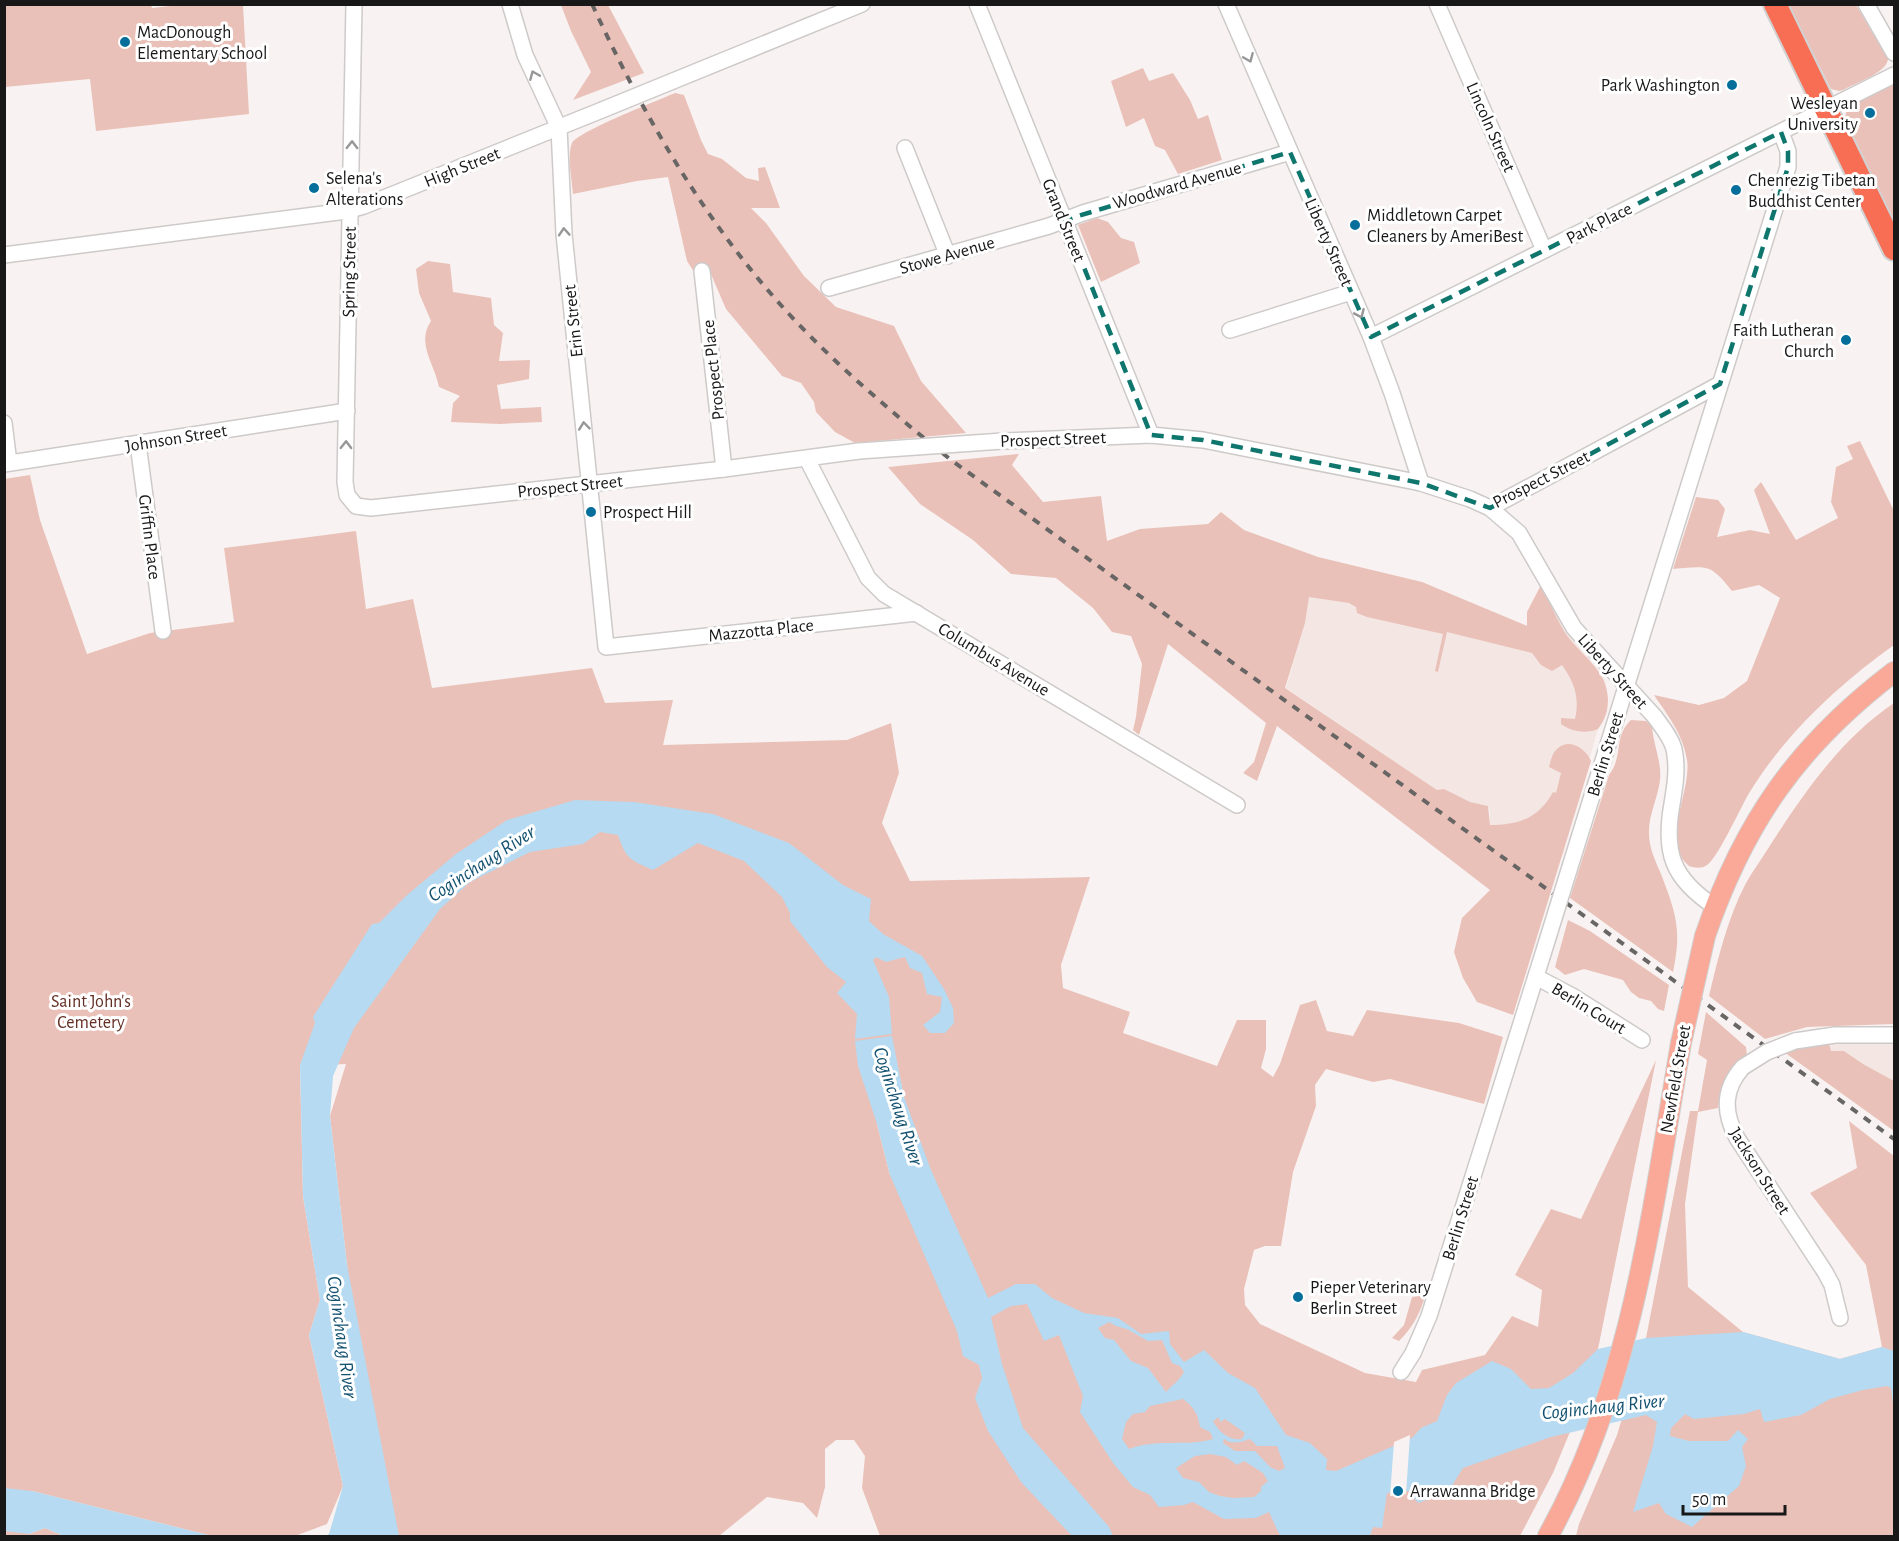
<svg xmlns="http://www.w3.org/2000/svg" width="1899" height="1541" font-family="'Alegreya Sans',sans-serif">
	<style>
		.built { fill: #f3e6e3 }
		.green { fill: #eac1b8; fill-rule: evenodd }
		.water { fill: #b5daf1; fill-rule: evenodd }
		.pier { fill: #f8f3f2 }
		.lines { fill: none; stroke-linecap: round; stroke-linejoin: round }
		.minor-casing { stroke: #cecac9; stroke-width: 18 }
		.major-casing { stroke: #d1d1d1; stroke-width: 22 }
		.highway-casing { stroke: #d1d1d1; stroke-width: 26 }
		.minor { stroke: #fff; stroke-width: 15 }
		.major { stroke: #faa898; stroke-width: 20 }
		.highway { stroke: #f76e54; stroke-width: 22 }
		.rail { stroke: #686565; stroke-width: 4; stroke-dasharray: 8 8; stroke-linecap: butt }
		.minor-bridge-casing { stroke: #cecac9; stroke-width: 18; stroke-linecap: butt }
		.major-bridge-casing { stroke: #d1d1d1; stroke-width: 22; stroke-linecap: butt }
		.minor-bridge { stroke: #fff; stroke-width: 15 }
		.major-bridge { stroke: #faa898; stroke-width: 20 }
		.oneway { stroke: #989797 }
		.marked { fill: none; stroke: #0f766e; stroke-width: 4.5; stroke-dasharray: 12 8; stroke-linejoin: round }
		.poi-dot { fill: #066e9b; stroke: #fff; stroke-width: 2 }
		.labels { text-anchor: middle; stroke-width: 6; stroke-linejoin: round; paint-order: stroke }
		.poi-label { font-size: 18px; fill: #191818; stroke: #fff; text-anchor: start }
		.street-label { font-size: 18px; fill: #191818; stroke: #fff }
		.park-label { font-size: 18px; fill: #632e23; stroke: #fff }
		.water-label { font-size: 20px; font-style: italic; fill: #135271; stroke: #fff }
	</style>
	<rect width="100%" height="100%" fill="#f8f3f2"/>
	<g class="built">
		<polygon points="1422,582 1527,626 1527,612 1541,585 1565,631 1600,672 1605,680 1607,692 1607,712 1598,729 1562,857 1490,825 1490,811 1488,806 1470,802 1437,790 1286,688 1305,623 1309,597"/>
		<polygon points="1830,1041 1848,1044 1894,1043 1894,1081 1863,1064 1844,1051 1830,1051"/>
	</g>
	<g class="green">
		<polygon points="151,4 152,8 188,4 243,5 249,114 96,131 90,79 5,87 5,5"/>
		<polygon points="561,5 608,5 644,73 573,100 591,72 571,31"/>
		<path d="M1789,5H1856L1888,59C1887,73 1855,83 1843,90L1839,91L1831,89Z"/>
		<polygon points="1143,68 1149,81 1173,73 1190,100 1198,119 1208,115 1222,160 1178,174 1165,150 1155,146 1144,118 1126,127 1111,81"/>
		<path d="M1894,84V220L1846,121C1845,114 1845,110 1851,106Z"/>
		<path d="M675,93L684,95L701,140L708,154L722,159L746,178L759,181L758,168L765,167L780,208H751L766,223L804,276L836,307L894,326L921,381L966,433L855,443L835,432L816,412L814,402L801,383L782,376L726,309L710,272H694L687,261L668,177L637,181L573,194C572,181 567,154 572,143C577,132 659,100 675,93Z"/>
		<polygon points="1097,218 1108,222 1121,238 1134,242 1140,263 1101,282 1078,225"/>
		<path d="M428,261L450,264L453,292L491,298L494,325L503,333L499,361L530,360L529,379L497,385L501,409L541,407L542,422L500,424L451,422L453,403L460,396L439,387C434,363 416,343 431,321L419,293L416,269Z"/>
		<path d="M1860,441L1894,511V645C1838,685 1784,735 1748,795C1740,809 1717,859 1707,865C1702,869 1694,868 1689,866C1659,842 1692,792 1687,760C1683,734 1668,716 1654,695L1699,705L1724,698L1747,681L1780,598L1759,585L1732,591C1709,562 1707,567 1673,569L1696,497L1718,500L1725,509L1717,537L1750,530L1770,534L1754,490L1761,482L1796,540L1838,518L1831,502L1836,467L1853,459L1847,446Z"/>
		<path d="M1019,454L1012,465L1043,502L1101,496L1107,541L1140,529L1208,524L1221,512L1244,530L1318,557L1422,582L1527,626V612L1541,585C1549,600 1555,616 1564,631C1579,655 1607,668 1608,699C1608,711 1605,720 1598,729C1586,734 1572,732 1561,724V718L1575,719C1580,697 1574,682 1562,665L1552,671L1541,665L1532,653L1447,632L1438,672L1435,671L1443,634L1367,617L1357,613L1356,607L1349,603L1309,597L1305,623L1285,688L1437,790L1444,789L1470,802L1488,806L1490,825C1519,825 1539,818 1553,792L1556,793L1561,773L1549,767C1551,760 1552,753 1558,748C1570,738 1586,749 1591,761L1513,1015L1477,1002L1463,978L1454,952L1462,918L1490,890L1277,726L1257,781L1243,773L1254,762L1266,723L1168,644L1139,735L1133,730L1136,717L1142,664L1131,636L1112,632L1093,608L1056,578L1011,574L973,540L920,504L888,467Z"/>
		<path d="M30,475L40,520L87,654L150,633L234,622L224,548L356,531L366,609L413,599L432,688L592,668L605,703L673,700L663,745L847,740L891,723L899,773L882,823L910,881L1090,877L1061,965L1063,988L1130,1012L1123,1033L1217,1066L1237,1020H1266V1049L1261,1068L1273,1077L1280,1064L1300,1005L1316,1000L1327,1031L1353,1036L1367,1010L1459,1023L1503,1037L1484,1104L1390,1079L1373,1082L1326,1069L1315,1085L1316,1106L1293,1172L1281,1246H1265L1254,1250L1244,1289L1245,1305L1260,1324L1365,1373L1416,1382L1422,1370L1485,1355L1512,1316L1538,1327L1542,1290L1515,1275L1551,1209L1581,1219L1656,1060L1598,1349L1584,1398L1553,1473L1520,1536H880L862,1488L865,1456L854,1440H836L825,1449V1487L817,1518L803,1503L767,1497L719,1536H383L347,1265L330,1116L346,1064L300,1066L303,1196L320,1300L309,1335L343,1486L327,1524L295,1536H212L32,1491L29,1534L45,1528L64,1536H5L4,479ZM891,1036L904,1097L890,1175L877,1124Z"/>
		<path d="M1894,703V1024L1807,1027L1765,1039L1709,996C1718,958 1728,917 1746,883C1754,869 1763,857 1771,844C1805,791 1842,738 1894,703Z"/>
		<path d="M1631,720L1646,721L1652,726C1653,744 1662,762 1660,780C1658,798 1648,816 1649,834C1649,848 1656,862 1661,874C1676,913 1682,930 1673,972L1570,898L1609,775C1624,755 1613,737 1631,720Z"/>
		<polygon points="1568,920 1590,931 1669,985 1664,1011 1658,1009 1651,1001 1639,998 1631,992 1623,980 1584,969 1565,975 1555,967"/>
		<path d="M1706,1012L1746,1047L1747,1056C1730,1071 1721,1085 1718,1108L1698,1112L1685,1204L1688,1287L1743,1332L1840,1359L1882,1347L1866,1265L1810,1193L1857,1168L1849,1121L1894,1156V1536H1576L1579,1524L1617,1435L1646,1338L1690,1111H1698L1707,1060L1698,1054Z"/>
		<polygon points="1829,1044 1831,1051 1844,1051 1863,1064 1894,1081 1894,1131 1784,1052 1813,1045"/>
		<path d="M1420,1296L1424,1300C1418,1317 1412,1328 1399,1341L1392,1338L1404,1325L1412,1297Z"/>
	</g>
	<g class="water">
		<path d="M575,800L634,802L713,814L789,843L843,885L871,899L869,921L883,934L922,956L944,989L953,1008L954,1023L945,1033H930L923,1025L940,1012L942,997L927,994L922,973L910,968L905,957L886,962L876,957L873,960L889,997L892,1034L855,1039L857,1014L837,993L846,982L827,967L790,921V913L782,897L744,861L698,843L653,870C630,860 626,859 618,835L600,832L583,844L530,852L470,882L440,909L354,1028L333,1076L330,1116L347,1265L399,1536H325L329,1534L343,1486L309,1335L320,1300L303,1196L300,1065L315,1023L313,1017L372,924L379,923L406,896L456,854L507,820Z"/>
		<path d="M892,1036L904,1097L931,1170L988,1298L1016,1284H1035L1052,1298L1084,1313L1118,1318L1141,1334L1169,1331L1170,1344L1184,1362L1204,1350L1228,1373L1255,1388L1286,1435L1310,1443L1327,1459L1326,1470L1336,1471L1412,1438L1421,1428L1437,1421L1447,1395L1456,1383L1492,1361L1511,1369L1531,1389L1549,1388L1573,1373L1598,1349L1646,1338L1743,1332L1840,1359L1882,1347L1894,1351V1411L1891,1388L1887,1386L1863,1390L1830,1399L1801,1415L1764,1422L1760,1409L1744,1414L1694,1419L1685,1414L1671,1428L1670,1436L1689,1441H1728L1738,1430L1748,1439L1742,1447L1746,1466L1739,1486L1692,1527L1666,1514L1659,1503L1633,1512L1653,1446L1657,1422L1646,1415L1551,1437L1463,1468L1448,1492L1418,1503L1409,1491L1387,1493L1382,1528L1373,1527L1370,1536H1280L1269,1512L1256,1518L1224,1519L1193,1502L1184,1505L1159,1507L1150,1495L1133,1487L1113,1463L1080,1412L1083,1396L1059,1335L1044,1341L1027,1304L1011,1306L991,1317L1002,1364L1023,1428L1109,1527L1113,1536H1072L1021,1482L988,1431L975,1398L982,1378L979,1365L963,1356L957,1331L890,1175L877,1124L858,1066L855,1041ZM1109,1322L1116,1326L1127,1329L1148,1341L1162,1340L1172,1363L1180,1366L1184,1372C1180,1380 1172,1385 1166,1392L1148,1368L1131,1361L1114,1340L1105,1338L1098,1328ZM1183,1399C1194,1407 1198,1414 1200,1427L1210,1432L1213,1439C1186,1447 1157,1438 1129,1449L1122,1439L1126,1422L1133,1414L1145,1412L1150,1406ZM1219,1417L1220,1422L1225,1419L1245,1433L1242,1439C1229,1441 1219,1432 1213,1421ZM1224,1439C1232,1445 1241,1442 1250,1439L1257,1446H1277L1285,1468L1279,1471L1270,1467L1255,1451H1235L1223,1443ZM1210,1454L1226,1457L1237,1465L1244,1461L1263,1473L1268,1481L1261,1487V1491L1254,1497L1233,1498L1220,1496L1209,1492L1199,1482L1183,1478L1176,1468L1195,1456Z"/>
		<polygon points="5,1488 32,1491 212,1536 64,1536 45,1528 29,1534 5,1531"/>
	</g>
	<polygon class="pier" points="1410,1435 1406,1494 1390,1496 1394,1442"/>
	<g class="lines">
		<defs>
			<g id="minor">
				<polyline points="354,4 345,482 347,495 356,506 371,508 724,469 859,451"/>
				<polyline points="510,4 525,55 559,128 564,234 606,647 917,613"/>
				<polyline points="977,4 1151,435"/>
				<polyline points="1226,4 1371,337 1392,393 1421,483"/>
				<polyline points="1437,4 1544,250"/>
				<polyline points="1866,4 1894,53"/>
				<polyline points="673,81 862,4"/>
				<polyline points="905,148 948,256"/>
				<polyline points="4,255 346,211 364,206 602,110"/>
				<polyline points="702,271 724,469"/>
				<polyline points="829,288 1049,226 1083,213 1290,152"/>
				<polyline points="1230,330 1351,292"/>
				<polyline points="1371,337 1894,75"/>
				<polyline points="4,423 9,463"/>
				<path d="M1003,441L1151,435L1203,440L1421,483L1470,499L1490,508L1519,533L1574,628L1655,717C1662,727 1671,737 1674,749C1678,768 1675,786 1672,804C1663,854 1673,879 1715,907"/>
				<polyline points="138,444 163,631"/>
				<polyline points="807,459 868,578 884,594 1237,805"/>
				<polyline points="4,464 347,411"/>
				<polyline points="1490,508 1720,384"/>
				<polyline points="1583,825 1788,167 1788,151 1781,132"/>
				<polyline points="1536,977 1574,997 1642,1040"/>
				<polyline points="1795,1041 1835,1035 1894,1035"/>
				<path d="M1743,1067C1723,1089 1723,1112 1737,1138L1825,1272L1832,1285L1840,1318"/>
				<polyline points="1401,1372 1413,1353 1429,1316 1542,957"/>
			</g>
			<g id="major">
				<path d="M1705,936C1744,822 1798,745 1894,672"/>
				<path d="M1548,1536C1632,1385 1652,1211 1681,1043"/>
			</g>
			<polyline id="highway" points="1775,4 1894,249"/>
		</defs>
		<use href="#minor" class="minor-casing"/>
		<use href="#major" class="major-casing"/>
		<use href="#highway" class="highway-casing"/>
		<use href="#minor" class="minor"/>
		<use href="#major" class="major"/>
		<use href="#highway" class="highway"/>
		<path class="rail" d="M592,4C643,115 706,224 789,314C839,368 894,414 951,460L1894,1139"/>
		<defs>
			<g id="minor-bridge">
				<polyline points="602,110 673,81"/>
				<polyline points="859,451 1003,441"/>
				<polyline points="1542,957 1583,825"/>
				<polyline points="1743,1067 1767,1052 1795,1041"/>
			</g>
			<polyline id="major-bridge" points="1681,1043 1705,936"/>
		</defs>
		<use href="#minor-bridge" class="minor-bridge-casing"/>
		<use href="#major-bridge" class="major-bridge-casing"/>
		<use href="#minor-bridge" class="minor-bridge"/>
		<use href="#major-bridge" class="major-bridge"/>
	</g>
	<defs><path id="oneway-chevron" d="M-2-3.5L2.5 0L-2 3.5" fill="none" stroke-width="1.6" stroke-linecap="round" stroke-linejoin="round" transform="scale(1.5)"/></defs>
	<g class="oneway">
		<use href="#oneway-chevron" transform="translate(1249 58) rotate(67)"/>
		<use href="#oneway-chevron" transform="translate(534 75) rotate(-113)"/>
		<use href="#oneway-chevron" transform="translate(352 145) rotate(-89)"/>
		<use href="#oneway-chevron" transform="translate(564 232) rotate(-94)"/>
		<use href="#oneway-chevron" transform="translate(1360 314) rotate(66)"/>
		<use href="#oneway-chevron" transform="translate(584 426) rotate(-96)"/>
		<use href="#oneway-chevron" transform="translate(346 445) rotate(-89)"/>
	</g>
	<path class="marked" d="M1781,132L1788,151V167L1720,384L1490,508L1421,483L1203,440L1151,435L1065,220L1290,152L1371,337Z"/>
	<g class="poi-dot">
		<circle cx="125" cy="42" r="6"/>
		<circle cx="1732" cy="85" r="6"/>
		<circle cx="1870" cy="113" r="6"/>
		<circle cx="314" cy="188" r="6"/>
		<circle cx="1736" cy="190" r="6"/>
		<circle cx="1355" cy="225" r="6"/>
		<circle cx="1846" cy="340" r="6"/>
		<circle cx="591" cy="512" r="6"/>
		<circle cx="1298" cy="1297" r="6"/>
		<circle cx="1398" cy="1491" r="6"/>
	</g>
	<g class="labels">
		<g class="poi-label">
			<text x="137" y="38">MacDonough<tspan x="137" dy="21">Elementary School</tspan></text>
			<text x="1720" y="91" text-anchor="end">Park Washington</text>
			<text x="1858" y="109" text-anchor="end">Wesleyan<tspan x="1858" dy="21">University</tspan></text>
			<text x="326" y="184">Selena's<tspan x="326" dy="21">Alterations</tspan></text>
			<text x="1748" y="186">Chenrezig Tibetan<tspan x="1748" dy="21">Buddhist Center</tspan></text>
			<text x="1367" y="221">Middletown Carpet<tspan x="1367" dy="21">Cleaners by AmeriBest</tspan></text>
			<text x="1834" y="336" text-anchor="end">Faith Lutheran<tspan x="1834" dy="21">Church</tspan></text>
			<text x="603" y="518">Prospect Hill</text>
			<text x="1310" y="1293">Pieper Veterinary<tspan x="1310" dy="21">Berlin Street</tspan></text>
			<text x="1410" y="1497">Arrawanna Bridge</text>
		</g>
		<g class="street-label">
			<text transform="translate(1491 127) rotate(66)" y="6">Lincoln Street</text>
			<text transform="translate(462 167) rotate(-22)" y="6">High Street</text>
			<text transform="translate(1177 185) rotate(-16)" y="6">Woodward Avenue</text>
			<text transform="translate(1064 220) rotate(68)" y="6">Grand Street</text>
			<text transform="translate(1599 223) rotate(-27)" y="6">Park Place</text>
			<text transform="translate(1329 242) rotate(66)" y="6">Liberty Street</text>
			<text transform="translate(947 255) rotate(-16)" y="6">Stowe Avenue</text>
			<text transform="translate(349 272) rotate(-89)" y="6">Spring Street</text>
			<text transform="translate(573 321) rotate(-96)" y="6">Erin Street</text>
			<text transform="translate(713 370) rotate(-96)" y="6">Prospect Place</text>
			<text transform="translate(176 438) rotate(-9)" y="6">Johnson Street</text>
			<text transform="translate(1053 439) rotate(-2)" y="6">Prospect Street</text>
			<text transform="translate(1541 479) rotate(-27)" y="6">Prospect Street</text>
			<text transform="translate(570 486) rotate(-6)" y="6">Prospect Street</text>
			<text transform="translate(150 537) rotate(83)" y="6">Griffin Place</text>
			<text transform="translate(761 630) rotate(-6)" y="6">Mazzotta Place</text>
			<text transform="translate(994 659) rotate(31)" y="6">Columbus Avenue</text>
			<text transform="translate(1613 671) rotate(48)" y="6">Liberty Street</text>
			<text transform="translate(1605 754) rotate(-73)" y="6">Berlin Street</text>
			<text transform="translate(1589 1008) rotate(31)" y="6">Berlin Court</text>
			<text transform="translate(1675 1079) rotate(-80)" y="6">Newfield Street</text>
			<text transform="translate(1760 1171) rotate(58)" y="6">Jackson Street</text>
			<text transform="translate(1460 1218) rotate(-73)" y="6">Berlin Street</text>
		</g>
		<g class="park-label">
			<text x="91" y="1007">Saint John's<tspan x="91" dy="21">Cemetery</tspan></text>
		</g>
		<g class="water-label">
			<text transform="translate(481 863) rotate(-33)" y="7">Coginchaug River</text>
			<text transform="translate(899 1106) rotate(72)" y="7">Coginchaug River</text>
			<text transform="translate(343 1337) rotate(82)" y="7">Coginchaug River</text>
			<text transform="translate(1603 1406) rotate(-6)" y="7">Coginchaug River</text>
		</g>
	</g>
	<rect width="1899" height="1541" fill="none" stroke="#191818" stroke-width="12"/>
	<path d="M1683 1505v9h102v-9" fill="none" stroke="#191818" stroke-width="3"/>
	<text x="1692" y="1505" font-size="18" fill="#191818" stroke="#ffffff" stroke-width="4.5" paint-order="stroke">50 m</text>
</svg>
